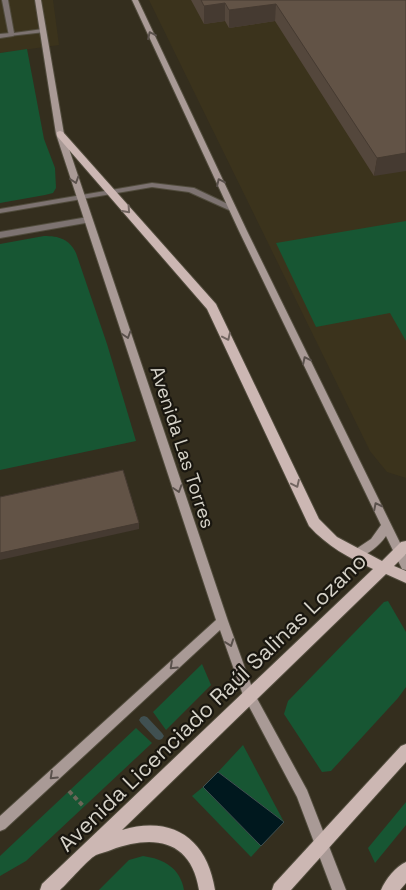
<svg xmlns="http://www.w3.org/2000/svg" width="406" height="890" font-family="'Space Grotesk',sans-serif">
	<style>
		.built { fill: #3b331c }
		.green { fill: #175633 }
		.water { fill: #00181e; stroke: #405051 }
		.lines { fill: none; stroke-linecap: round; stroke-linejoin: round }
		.stream { fill: #405051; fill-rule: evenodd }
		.lane-casing { stroke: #514c3d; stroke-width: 2 }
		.street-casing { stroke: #514c3d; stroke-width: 2 }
		.secondary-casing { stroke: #514c3d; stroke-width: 2 }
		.primary-casing { stroke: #514c3d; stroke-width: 2 }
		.path { stroke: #6b6658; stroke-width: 4; stroke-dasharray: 4.5 3; stroke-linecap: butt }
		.lane { fill: #7d7371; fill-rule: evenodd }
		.street { fill: #7d7371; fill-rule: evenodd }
		.secondary { fill: #a99a96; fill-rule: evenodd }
		.primary { fill: #ccb7b3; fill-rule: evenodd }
		.wall { fill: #54473c }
		.shaded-wall { fill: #453a31 }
		.building { fill: #625346; stroke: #453a31 }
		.oneway { stroke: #5a514c }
		.oneway2 { stroke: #726661 }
		.labels { text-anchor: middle; stroke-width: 4.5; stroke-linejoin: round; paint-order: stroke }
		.street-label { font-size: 19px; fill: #d5d2c8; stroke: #19160f }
		.near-street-label { font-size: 22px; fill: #d5d2c8; stroke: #19160f }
	</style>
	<rect width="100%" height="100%" fill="#342e1e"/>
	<g class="built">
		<polygon points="0,0 53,0 59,45 0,53"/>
		<polygon points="149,0 406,0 406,478 387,472 370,451"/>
	</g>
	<g class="green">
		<polygon points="27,49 44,139 55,168 56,188 53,193 45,195 0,203 0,53"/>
		<polygon points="406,221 406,341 390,313 316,327 276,243"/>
		<path d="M44,236C59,236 69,239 76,253L107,344L136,441L0,470V244Z"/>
		<polygon points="388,601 406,632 406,687 398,698 331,771 322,772 284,714 288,701 384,602"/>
		<polygon points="202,664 211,685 166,730 153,712"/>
		<polygon points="136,728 152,743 26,861 0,876 0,856"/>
		<polygon points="243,745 284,822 218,772"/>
		<polygon points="203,787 261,846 251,857 192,796"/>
		<polygon points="406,802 406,825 375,863 368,848"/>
		<path d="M143,856C164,859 180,868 184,890H99L129,860Z"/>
	</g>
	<polygon class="water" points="218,772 284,822 261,846 203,787"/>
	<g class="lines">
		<polygon class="stream" points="144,716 147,717 162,733 164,736 162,739 159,740 156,739 141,723 139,720 141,717"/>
		<defs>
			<polygon id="lane" points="11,33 14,35 13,36 0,38 0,34"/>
			<g id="street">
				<polygon points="2,0 8,0 14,33 43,29 46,31 45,32 9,36"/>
				<polygon points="152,183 194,188 236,208 232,210 229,210 189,192 152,187 0,213 0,209"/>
				<polygon points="88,217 92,220 91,222 0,238 0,232"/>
			</g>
			<g id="secondary">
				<polygon points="35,0 41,0 64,134 228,621 254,693 307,790 346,890 332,890 297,797 243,695 220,630 5,829 0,831 0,816 216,620 56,134"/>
				<path d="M132,0H138L247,231L406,555V570L402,569L386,536C379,546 369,554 357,558L353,557L352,554L353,551L371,539L381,525L239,231Z"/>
			</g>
			<g id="primary">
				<path d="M60,131L63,132L216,304L319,519L337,537L382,561L401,542L406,541V554L394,566L406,571V583L386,574L122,830C173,815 207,839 215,890H199C191,840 154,834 111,850C107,852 100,853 96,855C87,860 69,882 60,890H40L42,884L373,569C349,558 327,546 309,526L207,309L57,136V132Z"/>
				<polygon points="406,744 406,762 291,890 272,890 274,884 401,746"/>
				<path d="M406,862V883L400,890H381C385,880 396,866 406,862Z"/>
			</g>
		</defs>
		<use href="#lane" class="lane-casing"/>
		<use href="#street" class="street-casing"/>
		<use href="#secondary" class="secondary-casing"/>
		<use href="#primary" class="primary-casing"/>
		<polyline class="path" points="69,791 84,807"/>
		<use href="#lane" class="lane"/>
		<use href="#street" class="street"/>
		<use href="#secondary" class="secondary"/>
		<use href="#primary" class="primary"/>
	</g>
	<polygon class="wall" points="191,0 406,0 374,176 275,21 229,28 225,21 204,24"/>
	<g class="shaded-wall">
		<polygon points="225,3 225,21 204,24 204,6"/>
		<polygon points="276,4 275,21 229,28 229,10"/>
		<polygon points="406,153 406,171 374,176 377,158"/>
		<polygon points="139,523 139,529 0,560 0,553"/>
	</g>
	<g class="building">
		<polygon points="201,0 406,0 406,153 377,158 276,4 229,10 225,3 204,6"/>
		<polygon points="123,470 139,523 0,553 0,497"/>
	</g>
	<defs><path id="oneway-chevron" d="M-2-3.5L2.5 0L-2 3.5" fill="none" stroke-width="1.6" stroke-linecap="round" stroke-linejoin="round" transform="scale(1.25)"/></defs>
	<g class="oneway">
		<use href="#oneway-chevron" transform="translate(151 35) rotate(-115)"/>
		<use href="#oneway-chevron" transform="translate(75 180) rotate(72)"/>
		<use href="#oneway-chevron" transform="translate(220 182) rotate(-115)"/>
		<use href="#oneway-chevron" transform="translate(127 335) rotate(72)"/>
		<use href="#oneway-chevron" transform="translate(306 360) rotate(-116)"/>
		<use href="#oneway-chevron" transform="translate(178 489) rotate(72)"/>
		<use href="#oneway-chevron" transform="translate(377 506) rotate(-117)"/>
		<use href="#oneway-chevron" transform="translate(230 643) rotate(70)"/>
		<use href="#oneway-chevron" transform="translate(173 666) rotate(137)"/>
		<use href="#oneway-chevron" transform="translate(53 776) rotate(137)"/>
	</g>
	<g class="oneway2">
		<use href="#oneway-chevron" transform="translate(127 210) rotate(48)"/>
		<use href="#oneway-chevron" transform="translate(227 337) rotate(65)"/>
		<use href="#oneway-chevron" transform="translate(296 484) rotate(65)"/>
	</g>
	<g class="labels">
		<g class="street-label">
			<text transform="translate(183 447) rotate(72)" y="7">Avenida Las Torres</text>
		</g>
		<g class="near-street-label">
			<text transform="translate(212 702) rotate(-44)" y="8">Avenida Licenciado Raúl Salinas Lozano</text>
		</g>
	</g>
</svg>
